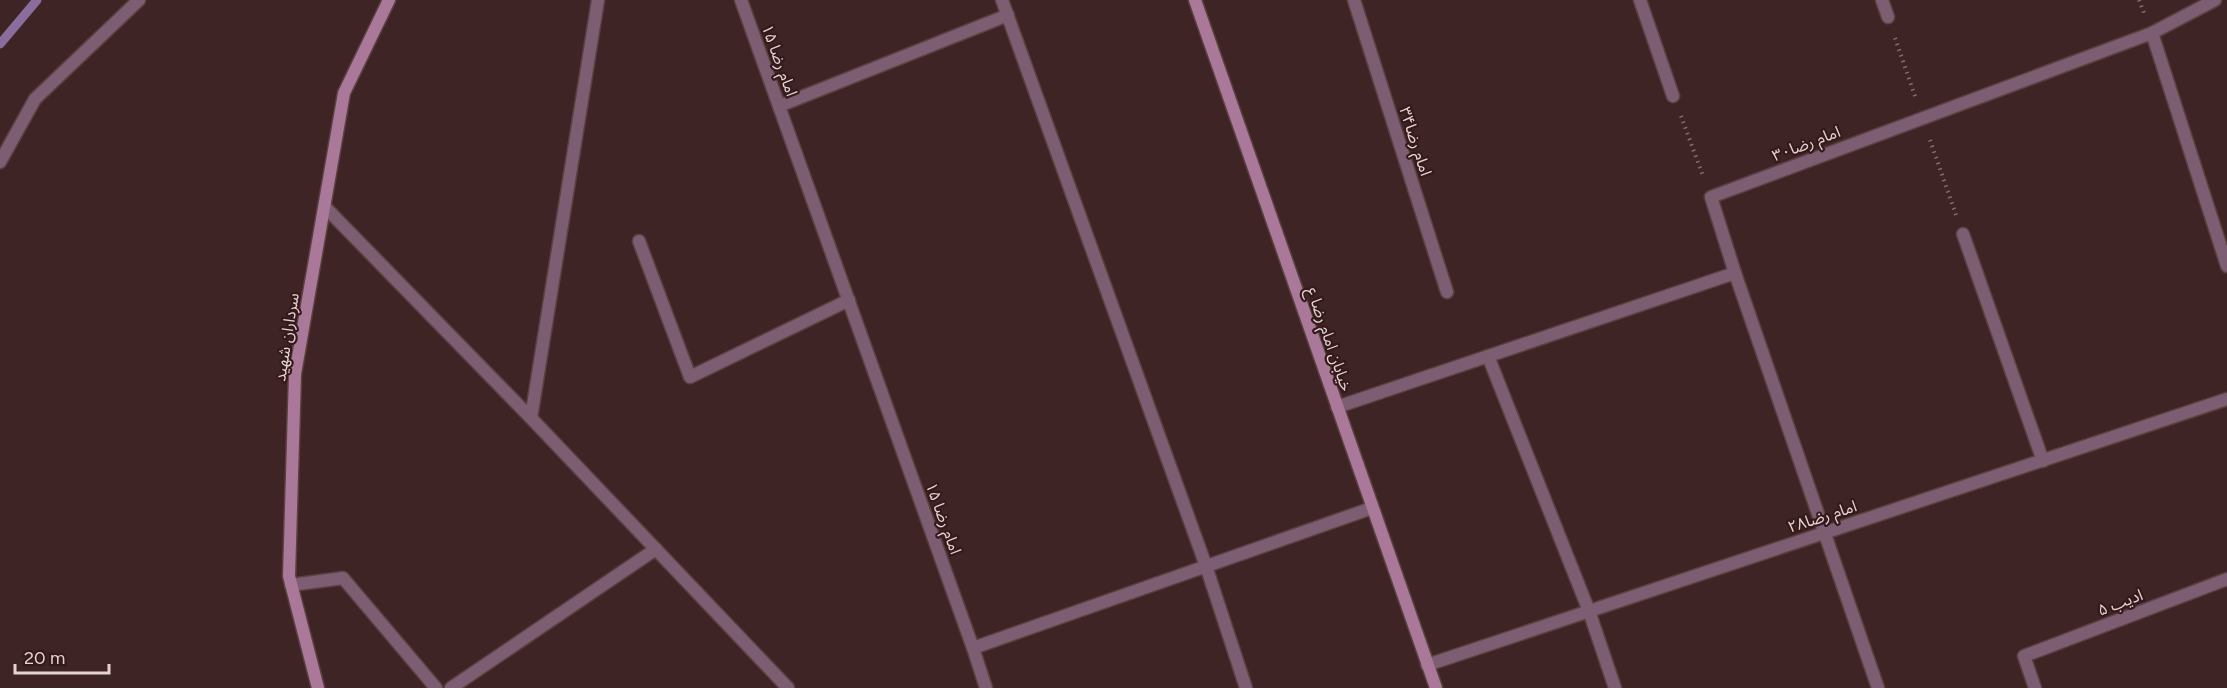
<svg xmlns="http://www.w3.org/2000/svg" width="2227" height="688" font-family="Figtree,'Noto Sans Arabic',sans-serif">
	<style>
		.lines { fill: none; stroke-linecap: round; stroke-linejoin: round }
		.stream { stroke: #8b6d9d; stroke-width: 9 }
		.minor-casing { stroke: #5a4041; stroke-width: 15 }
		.secondary-casing { stroke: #5a4041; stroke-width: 15 }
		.path { stroke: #846c6d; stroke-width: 4; stroke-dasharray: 1.5 4.5; stroke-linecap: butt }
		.minor { stroke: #7d5d71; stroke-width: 12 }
		.secondary { stroke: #aa7898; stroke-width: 12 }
		.labels { text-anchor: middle; stroke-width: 4.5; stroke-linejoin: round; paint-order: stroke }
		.street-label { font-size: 16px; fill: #e5d2d3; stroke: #351a1c }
	</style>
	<rect width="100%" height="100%" fill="#3f2425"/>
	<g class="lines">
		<polyline class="stream" points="0,44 37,0"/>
		<defs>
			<g id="minor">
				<polyline points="741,0 973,648 1372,508"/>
				<polyline points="1002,0 1206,566 1246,688"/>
				<polyline points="1354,0 1447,292"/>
				<polyline points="1640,0 1673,96"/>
				<polyline points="1882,0 1888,17"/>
				<polyline points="2152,33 2215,0"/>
				<polyline points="779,106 1008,15"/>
				<polyline points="0,162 35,99 139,0"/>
				<polyline points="325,207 531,418 788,688"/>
				<polyline points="1963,234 2043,461"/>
				<polyline points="639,241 690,377 849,300"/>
				<polyline points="1735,273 1878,688"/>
				<polyline points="1488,356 1589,611 1615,688"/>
				<polyline points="1337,407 1735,273 1711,197 2152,33 2227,266"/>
				<polyline points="531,418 598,0"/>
				<polyline points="291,585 343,578 436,688"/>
				<polyline points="973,648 986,688"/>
				<polyline points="1427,665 2227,399"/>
				<polyline points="451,688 656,549"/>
				<polyline points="2035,688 2024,656 2227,579"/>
			</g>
			<g id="secondary">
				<polyline points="1195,0 1436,688"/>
				<polyline points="318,688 289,576 295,374 344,93 389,0"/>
			</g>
		</defs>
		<use href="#minor" class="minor-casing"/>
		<use href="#secondary" class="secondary-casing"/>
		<g class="path">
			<polyline points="2139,0 2144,13"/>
			<polyline points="1895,38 1916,99"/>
			<polyline points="1681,116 1703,176"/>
			<polyline points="1930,140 1956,215"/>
		</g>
		<use href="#minor" class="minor"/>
		<use href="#secondary" class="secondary"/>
	</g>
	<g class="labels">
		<g class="street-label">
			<text transform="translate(780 60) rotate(70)" y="6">۱۵ امام رضا</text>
			<text transform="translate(1416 141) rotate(72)" y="6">امام رضا۳۴</text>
			<text transform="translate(1806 143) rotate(-21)" y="6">امام رضا۳۰</text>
			<text transform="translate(286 337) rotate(-81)" y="6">سرداران شهید</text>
			<text transform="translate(1330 339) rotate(71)" y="6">خیابان امام رضا ع</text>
			<text transform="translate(1822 516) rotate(-18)" y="6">امام رضا۲۸</text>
			<text transform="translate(944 518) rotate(70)" y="6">۱۵ امام رضا</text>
			<text transform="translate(2120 602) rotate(-21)" y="6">ادیب ۵</text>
		</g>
	</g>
	<path d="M15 664v9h94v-9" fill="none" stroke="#e5d2d3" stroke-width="3"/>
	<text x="24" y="664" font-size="18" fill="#e5d2d3" stroke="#351a1c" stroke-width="4.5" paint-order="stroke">20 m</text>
</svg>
